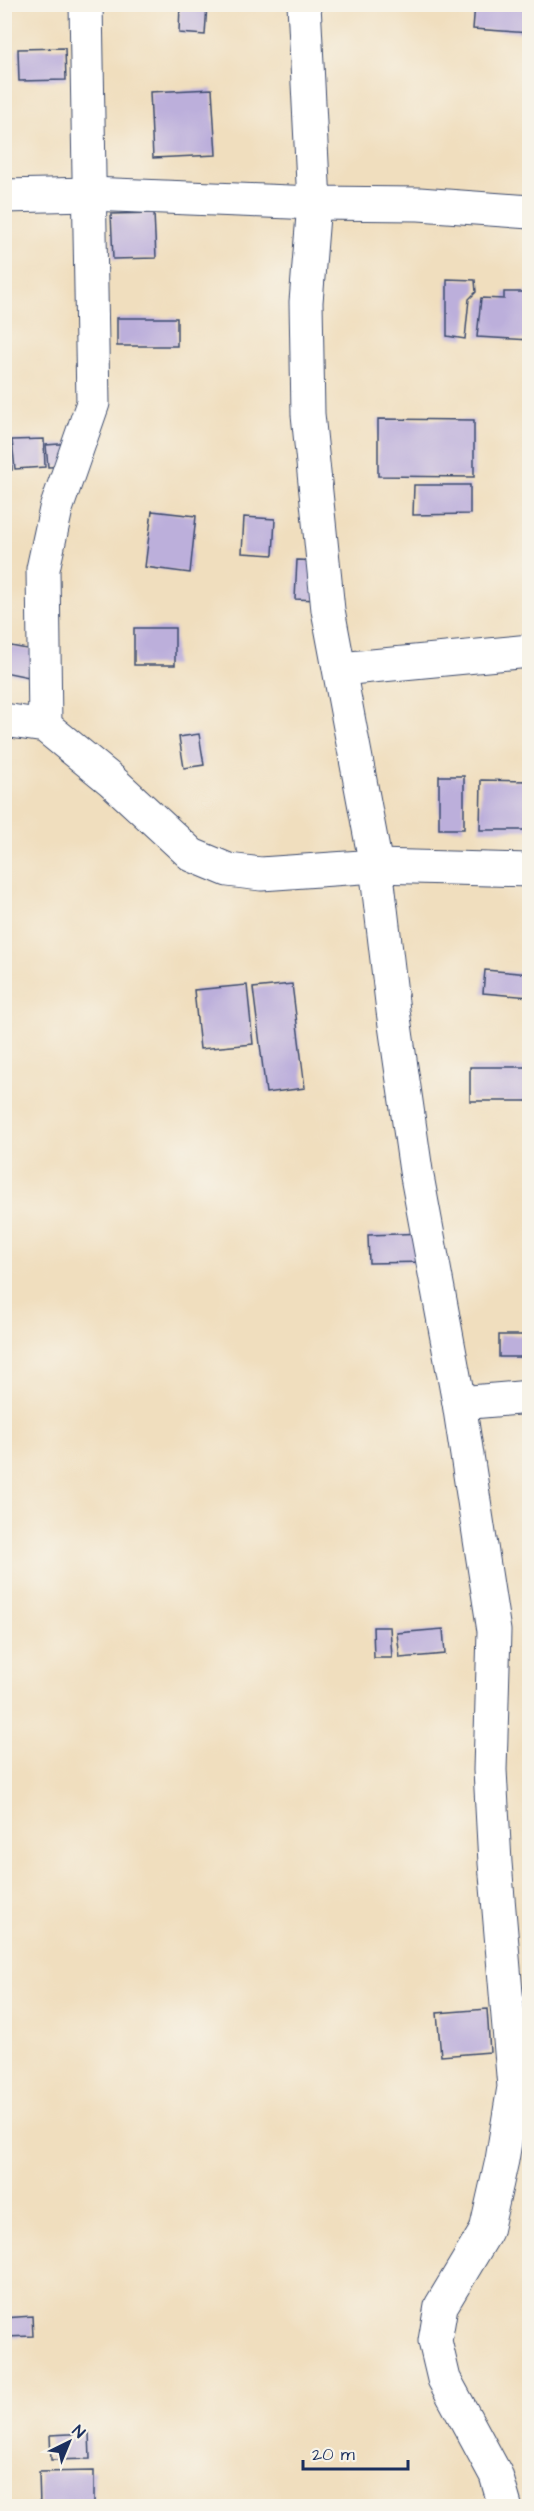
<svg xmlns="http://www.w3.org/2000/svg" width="534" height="2511" font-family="'Architects Daughter',sans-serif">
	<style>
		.building { fill: #bcafdb }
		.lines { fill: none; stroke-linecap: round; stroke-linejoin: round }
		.minor-casing { stroke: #3b496c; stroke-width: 35 }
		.minor { stroke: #fff; stroke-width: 33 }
	</style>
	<rect width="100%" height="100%" fill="#f7f3e8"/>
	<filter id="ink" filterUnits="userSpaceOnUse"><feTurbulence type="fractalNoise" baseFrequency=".0167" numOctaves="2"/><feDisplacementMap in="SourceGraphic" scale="12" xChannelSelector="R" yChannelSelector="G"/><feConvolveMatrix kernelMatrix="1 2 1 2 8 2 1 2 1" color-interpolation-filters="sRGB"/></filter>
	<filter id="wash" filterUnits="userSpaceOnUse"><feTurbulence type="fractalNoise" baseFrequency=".008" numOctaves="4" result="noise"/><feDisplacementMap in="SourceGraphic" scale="24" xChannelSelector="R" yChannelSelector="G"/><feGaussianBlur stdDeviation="1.35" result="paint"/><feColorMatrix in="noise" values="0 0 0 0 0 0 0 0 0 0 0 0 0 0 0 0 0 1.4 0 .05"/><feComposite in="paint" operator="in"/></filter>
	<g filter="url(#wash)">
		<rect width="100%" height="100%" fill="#f0debe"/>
		<g id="blocks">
			<g class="building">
				<polygon points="180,4 207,4 205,35 179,33"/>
				<polygon points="475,4 530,4 530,33 473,29"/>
				<polygon points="65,48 66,80 19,81 18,49"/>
				<polygon points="212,89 216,155 153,158 150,92"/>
				<polygon points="154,213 156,258 113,259 111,214"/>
				<polygon points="447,279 475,280 476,292 469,299 465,339 447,336"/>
				<polygon points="504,292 530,292 530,340 477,337 481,298 504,299"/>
				<rect x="117" y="318" width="60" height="28"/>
				<polygon points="378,419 474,420 474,477 378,476"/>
				<polygon points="44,439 45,467 15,469 12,440"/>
				<polygon points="72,443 73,466 48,467 46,445"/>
				<polygon points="11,447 12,470 4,471 4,448"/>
				<polygon points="414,485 470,485 470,514 413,515"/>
				<polygon points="152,511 196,516 190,573 145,567"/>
				<polygon points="244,517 275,519 273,555 242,553"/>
				<polygon points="297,560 319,561 318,600 295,599"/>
				<rect x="134" y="628" width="41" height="37"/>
				<polygon points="6,645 58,655 53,682 4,672"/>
				<polygon points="199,734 204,765 184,768 179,737"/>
				<rect x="439" y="776" width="25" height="53"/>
				<polygon points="481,780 530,781 530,830 480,830"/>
				<polygon points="485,970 530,974 530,997 483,993"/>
				<polygon points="292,984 305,1088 266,1093 253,988"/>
				<polygon points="247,985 253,1044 200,1049 194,990"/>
				<rect x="470" y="1067" width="60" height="34"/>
				<polygon points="427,1233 428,1262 369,1263 368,1235"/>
				<rect x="499" y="1335" width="31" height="22"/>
				<polygon points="373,1627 390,1627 392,1658 374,1658"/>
				<polygon points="443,1629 445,1654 400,1658 397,1633"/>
				<polygon points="487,2009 490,2052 441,2056 437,2013"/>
				<polygon points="32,2316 33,2336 4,2337 4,2318"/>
				<polygon points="89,2433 90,2459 51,2460 50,2435"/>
				<polygon points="94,2471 94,2506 40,2506 39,2472"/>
			</g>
		</g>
	</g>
	<g filter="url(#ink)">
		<use href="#blocks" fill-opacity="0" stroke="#3b496c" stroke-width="1.5"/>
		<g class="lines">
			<defs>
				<g id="minor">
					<polyline points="304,4 314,203 306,302 308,414 328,610 376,866 393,1011 416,1171 459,1403 494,1631 490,1770 495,1863 514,2087 502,2160 486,2231 441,2306 435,2341 444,2379 496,2475 505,2506"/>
					<polyline points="4,196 90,194 314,203 419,204 530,212"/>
					<polyline points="340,669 530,651"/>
					<polyline points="4,720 45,726 111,780 192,855 228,870 261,874 376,866 530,870"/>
					<polyline points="45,726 43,569 56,509 93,403 86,4"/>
					<polyline points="459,1403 530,1397"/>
				</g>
			</defs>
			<use href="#minor" class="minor-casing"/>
			<use href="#minor" class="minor"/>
		</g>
	</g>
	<rect width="534" height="2511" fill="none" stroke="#f7f3e8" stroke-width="24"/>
	<g transform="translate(69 2442) rotate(43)" stroke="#f7f3e8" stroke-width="4.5" paint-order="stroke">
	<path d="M0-4.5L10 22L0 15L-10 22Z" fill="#1b2f5e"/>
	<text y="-9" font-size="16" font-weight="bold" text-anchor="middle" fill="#1b2f5e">N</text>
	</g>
	<path d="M303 2460v9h105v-9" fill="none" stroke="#1b2f5e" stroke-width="3"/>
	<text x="312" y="2460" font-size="18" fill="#1b2f5e" stroke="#f7f3e8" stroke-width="4.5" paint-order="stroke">20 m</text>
</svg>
